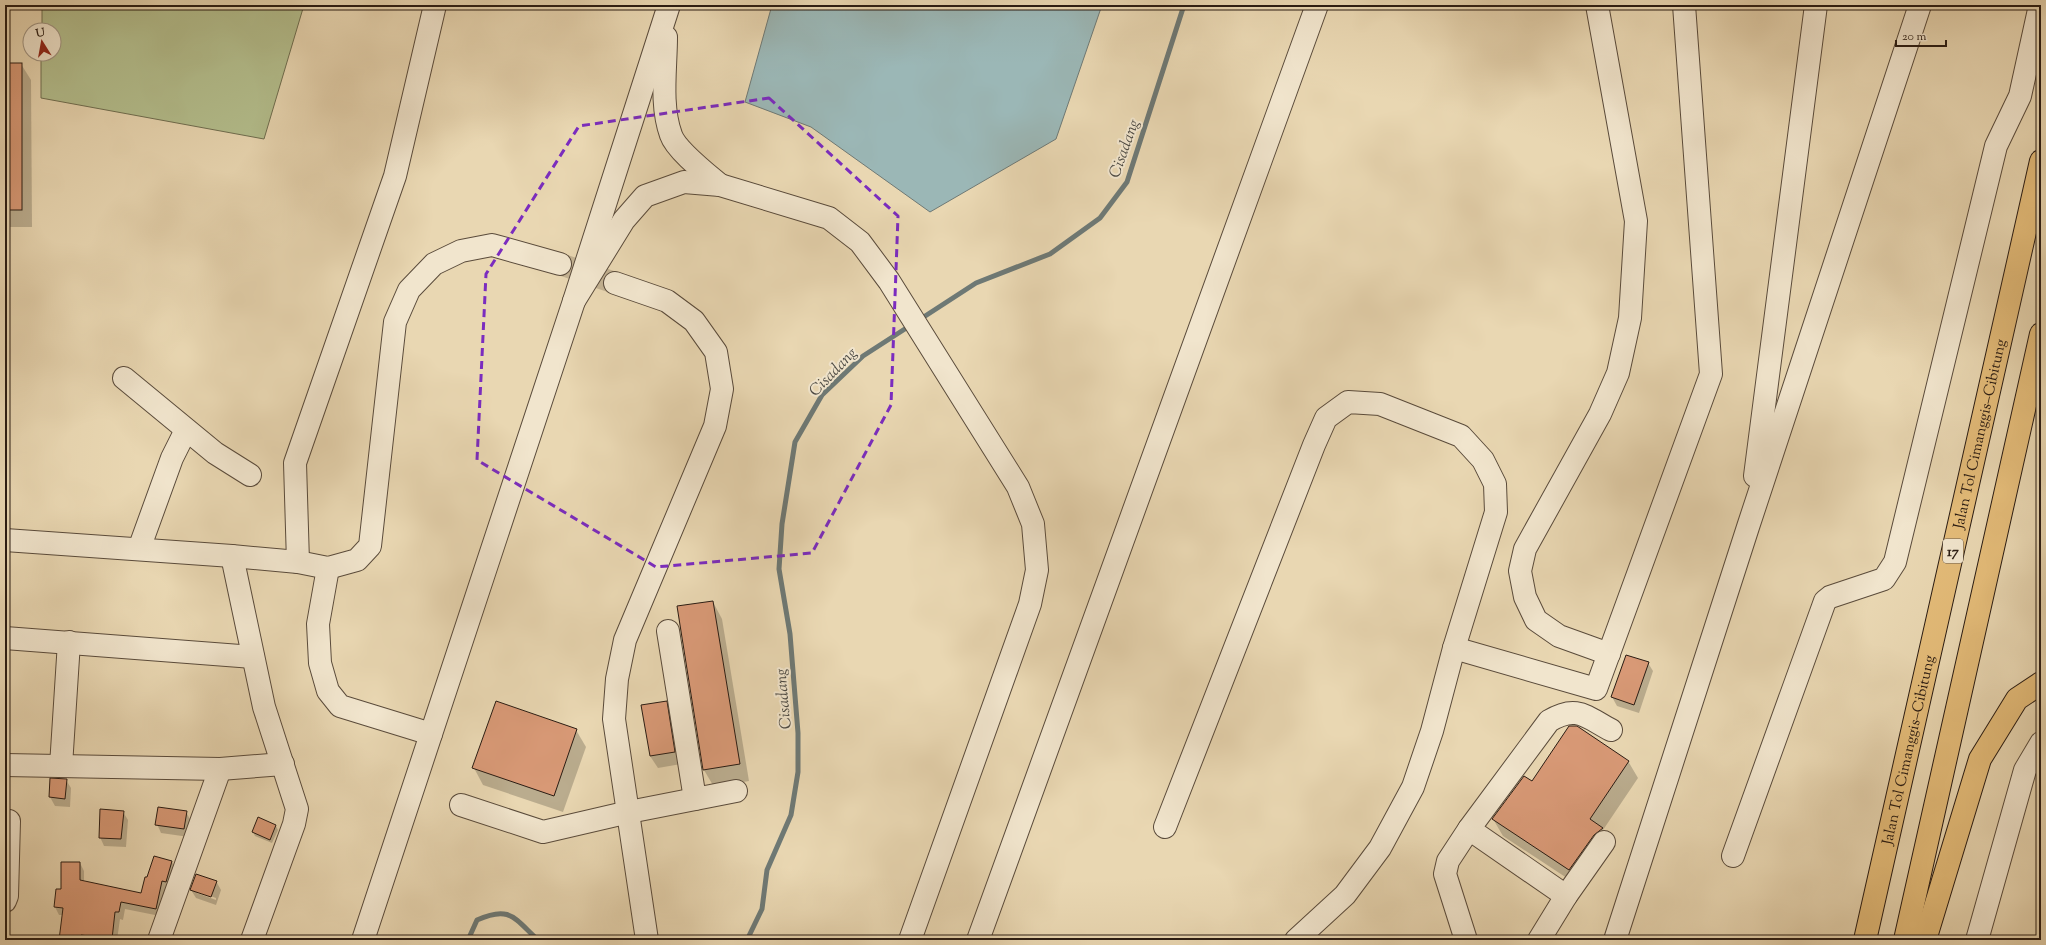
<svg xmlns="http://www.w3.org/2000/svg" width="2046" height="945" font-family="'Sorts Mill Goudy',serif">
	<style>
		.green { fill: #b4bf8e; stroke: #6f6e50 }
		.water { fill: #9bb7b6; stroke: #6e7975 }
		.shadow { fill: #0003; fill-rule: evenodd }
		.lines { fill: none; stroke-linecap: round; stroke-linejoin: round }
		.stream { stroke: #6e7975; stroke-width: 5 }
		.building { fill: #d89976; stroke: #2a1c13 }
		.minor-tunnel { stroke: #c3b292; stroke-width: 22; stroke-dasharray: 22 11; stroke-linecap: butt }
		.minor-casing { stroke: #5a4b3b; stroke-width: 24 }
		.highway-casing { stroke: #2a1c13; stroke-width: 24 }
		.minor { stroke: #f1e5cd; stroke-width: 22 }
		.highway { stroke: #e4bc79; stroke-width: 22 }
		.marked { fill: none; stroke: #7b2cbf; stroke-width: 3; stroke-dasharray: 8 5; stroke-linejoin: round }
		.labels { text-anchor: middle; stroke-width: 4; stroke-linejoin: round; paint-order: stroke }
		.shield { fill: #f1e5cd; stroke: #66584b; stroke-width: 1 }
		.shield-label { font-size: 14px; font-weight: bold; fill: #2a1c13 }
		.street-label { font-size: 15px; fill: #2a1c13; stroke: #f1e5cd }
		.water-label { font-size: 16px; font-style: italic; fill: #4c4a44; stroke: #f1e5cd }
	</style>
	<rect width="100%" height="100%" fill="#e9d7b2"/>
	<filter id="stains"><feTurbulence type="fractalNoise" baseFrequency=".005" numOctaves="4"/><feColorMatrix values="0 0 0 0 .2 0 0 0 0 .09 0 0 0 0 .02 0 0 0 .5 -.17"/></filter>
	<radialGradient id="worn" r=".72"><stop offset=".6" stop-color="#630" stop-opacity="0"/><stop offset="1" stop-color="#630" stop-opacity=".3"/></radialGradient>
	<polygon class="green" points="42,5 304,5 264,139 41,98 41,54 54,54 54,30 42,30"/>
	<polygon class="water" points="772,5 1102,5 1056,139 930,212 811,127 745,102"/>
	<g class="shadow">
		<polygon points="5,64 21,64 31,80 32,227 5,227"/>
		<polygon points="5,398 10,407 5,489"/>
		<polygon points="713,602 722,619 749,781 714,787 704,770 678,607"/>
		<polygon points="1648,663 1653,671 1639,713 1617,706 1612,697"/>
		<polygon points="666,702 673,715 681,764 658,768 650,756"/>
		<polygon points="576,730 586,747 563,812 483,785 474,768"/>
		<polygon points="1628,761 1638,778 1603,830 1612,846 1579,886 1503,836 1493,819 1532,782"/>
		<polygon points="51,779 66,780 71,788 70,807 55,806 50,797"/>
		<polygon points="123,812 128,820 126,847 104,846 100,837"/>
		<polygon points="186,812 191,821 189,837 161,833 157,824"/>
		<polygon points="259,819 276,826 278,830 272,843 255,836 253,832"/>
		<polygon points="172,862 176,870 160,916 125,909 123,920 120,919 117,940 61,940 63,915 59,915 55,907 62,890 80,863 84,871 84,882 142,894 148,878"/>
		<path d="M216,881L221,890L216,905L196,898L191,890ZM197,891L216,898V900L197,893Z"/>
		<polygon points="174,937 185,940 173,940"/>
	</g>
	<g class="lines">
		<g class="stream">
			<polyline points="919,320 976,283 1050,254 1100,218 1127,182 1184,5"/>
			<path d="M468,940L477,920C510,905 514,918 538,940"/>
			<polyline points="747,940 762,909 767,870 791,815 798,772 798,733 790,634 779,569 782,524 795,442 822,395 863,356 911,325"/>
		</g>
	</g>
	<g class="building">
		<rect x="5" y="63" width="17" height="147"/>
		<polygon points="713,601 740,764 703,770 677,606"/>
		<polygon points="1626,655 1649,662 1634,705 1611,697"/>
		<polygon points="496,701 577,729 554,796 472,768"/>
		<polygon points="667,701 675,752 650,756 641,705"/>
		<polygon points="1569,726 1577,726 1629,761 1590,819 1603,828 1594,835 1569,870 1492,819 1524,776 1532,781"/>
		<polygon points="50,778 67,779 65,799 49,797"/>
		<polygon points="158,807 187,811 184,829 155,825"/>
		<polygon points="100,809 124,811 121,839 99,838"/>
		<polygon points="258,817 276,825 270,840 252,832"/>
		<polygon points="154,856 172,861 166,882 162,881 156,909 121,902 119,912 115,912 112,939 81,935 80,940 59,940 63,908 54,907 56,889 61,889 61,862 80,862 80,880 141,893 145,877 147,877"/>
		<polygon points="196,874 217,881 211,897 190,890"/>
	</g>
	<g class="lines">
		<polyline class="minor-tunnel" points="560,264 615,283"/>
		<defs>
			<g id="minor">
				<polyline points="1597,5 1636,221 1630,318 1618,373 1600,414 1525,549 1520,571 1525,597 1536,620 1559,636 1609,654"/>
				<path d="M666,37C666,68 660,105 671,135C676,150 707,174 720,185"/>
				<polyline points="615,283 667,301 694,321 716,352 722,389 715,426 625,640 617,679 614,719 647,940"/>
				<polyline points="574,301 624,220 645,196 684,182 720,185 829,218 860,242 889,281 1018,487 1033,524 1037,570 1030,604 910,940"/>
				<polyline points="124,378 215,453 250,475"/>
				<polyline points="1755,476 1816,5"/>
				<polyline points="5,540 232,556 298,562 328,568 357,560 370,546 395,322 409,290 434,264 461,251 492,245 560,264"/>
				<polyline points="139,549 172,458 186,430"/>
				<polyline points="232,556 264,707 297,809 294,824 252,940"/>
				<polyline points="298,562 295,463 395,176 435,5"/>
				<polyline points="328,568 318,624 320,663 328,691 340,706 431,734"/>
				<polyline points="668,631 695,799"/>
				<polyline points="5,638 253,657"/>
				<polyline points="1454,648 1596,689 1711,374 1684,5"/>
				<polyline points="5,765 220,769 283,764"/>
				<polyline points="61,766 69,642"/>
				<polyline points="461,805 543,832 629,812 736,791"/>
				<polyline points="1165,827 1314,445 1326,418 1348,402 1380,404 1461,436 1483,460 1495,484 1496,512 1454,648 1432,731 1413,787 1380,848 1345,895 1296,940"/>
				<polyline points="1469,829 1566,896"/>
				<polyline points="1733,856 1825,601 1830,597 1884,579 1895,562 1996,146 2020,96 2040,5"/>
				<polyline points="5,901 7,896 9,821"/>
				<polyline points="159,940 220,769"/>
				<polyline points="363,940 574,301 669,5"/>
				<polyline points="978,940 1317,5"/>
				<path d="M1466,940L1445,874L1448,861L1469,829L1549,721C1577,704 1586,717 1611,730"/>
				<polyline points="1539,940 1566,896 1604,842"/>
				<polyline points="1615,940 1748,527 1920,5"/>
				<polyline points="1977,940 2025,770 2041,743"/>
			</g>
			<g id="highway">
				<path id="s1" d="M1865,940L2041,161"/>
				<polyline points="1905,940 2041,334"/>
				<polyline points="1925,940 1980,759 2017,699 2041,683"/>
			</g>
		</defs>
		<use href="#minor" class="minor-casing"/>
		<use href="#highway" class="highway-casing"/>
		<use href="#minor" class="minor"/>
		<use href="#highway" class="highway"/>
	</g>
	<path class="marked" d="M769,98L898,216L891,405L812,553L656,567L477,460L486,274L579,126Z"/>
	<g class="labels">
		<rect class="shield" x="1943" y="539" width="20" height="24" rx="3"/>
		<g class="shield-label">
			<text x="1953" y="556">17</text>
		</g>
		<g class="street-label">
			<text dy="5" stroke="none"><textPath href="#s1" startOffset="519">Jalan Tol Cimanggis–Cibitung</textPath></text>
			<text dy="5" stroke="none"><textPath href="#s1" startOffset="195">Jalan Tol Cimanggis–Cibitung</textPath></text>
		</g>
		<g class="water-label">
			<text transform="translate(1123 148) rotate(-70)" y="6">Cisadang</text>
			<text transform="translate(832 371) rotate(-46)" y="6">Cisadang</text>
			<text transform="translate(782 699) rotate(-95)" y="6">Cisadang</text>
		</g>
	</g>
	<rect width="2046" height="945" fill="none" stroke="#e9d7b2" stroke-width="20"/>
	<rect x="6" y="6" width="2034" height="933" fill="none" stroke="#2a1c13" stroke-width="2"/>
	<rect x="10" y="10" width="2026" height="925" fill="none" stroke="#2a1c13"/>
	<g transform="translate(42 42) rotate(349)"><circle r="19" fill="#f1e5cd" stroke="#a19583"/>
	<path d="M0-3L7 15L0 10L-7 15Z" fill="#8f2418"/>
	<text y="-6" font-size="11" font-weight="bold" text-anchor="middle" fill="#2a1c13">U</text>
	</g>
	<path d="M1896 40v6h50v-6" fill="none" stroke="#2a1c13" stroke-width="2"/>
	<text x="1902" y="40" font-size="12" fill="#2a1c13" stroke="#f1e5cd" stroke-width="3" paint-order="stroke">20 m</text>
	<rect width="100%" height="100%" filter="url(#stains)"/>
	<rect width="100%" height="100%" fill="url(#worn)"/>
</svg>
